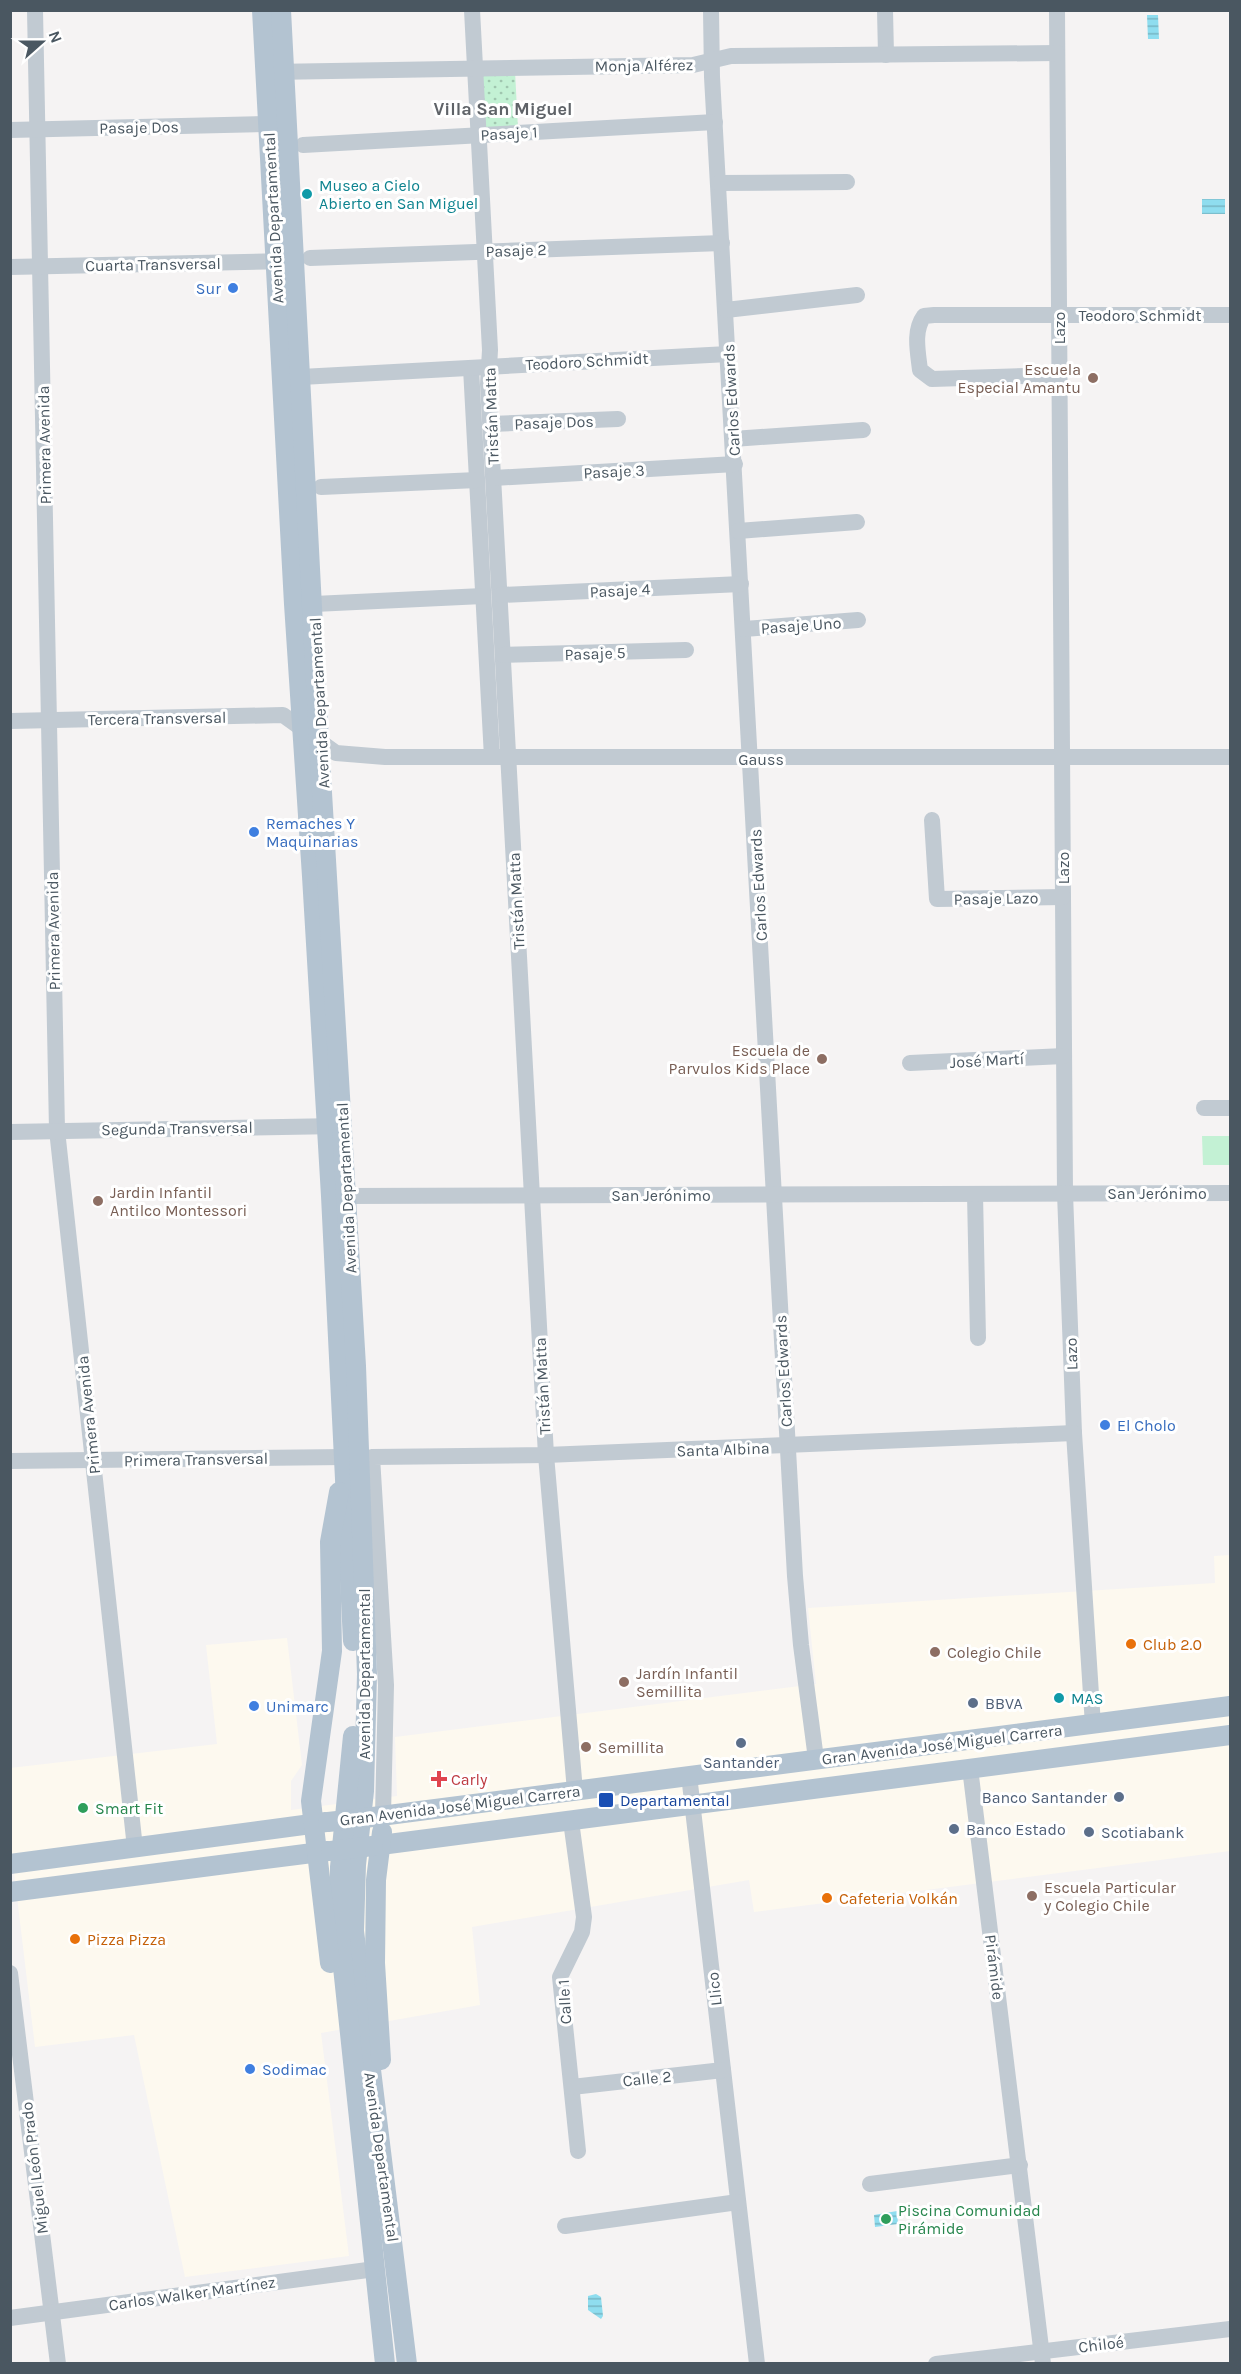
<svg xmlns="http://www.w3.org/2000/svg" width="1241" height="2374" font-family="Karla,sans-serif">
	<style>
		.commercial { fill: #fdf9ef }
		.grass { fill: url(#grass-dots) }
		.pitch { fill: #c3f1d4 }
		.water { fill: url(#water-rules) }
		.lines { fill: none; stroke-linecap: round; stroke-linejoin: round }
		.minor { stroke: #c1cad2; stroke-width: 16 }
		.major { stroke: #b3c3d1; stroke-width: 20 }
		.major-bridge { stroke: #b3c3d1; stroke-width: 20 }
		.culture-dot { fill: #0f9aa8; stroke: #fff; stroke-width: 2 }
		.shop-dot { fill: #3f7fe0; stroke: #fff; stroke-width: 2 }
		.education-dot { fill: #8d6e63; stroke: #fff; stroke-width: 2 }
		.food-dot { fill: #e8710a; stroke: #fff; stroke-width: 2 }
		.service-dot { fill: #5c6f8a; stroke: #fff; stroke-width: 2 }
		.health-dot { fill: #e0444e; stroke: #fff; stroke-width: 2 }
		.transit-dot { fill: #1a4fb4; stroke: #fff; stroke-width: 2 }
		.leisure-dot { fill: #2e9e5b; stroke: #fff; stroke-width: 2 }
		.labels { text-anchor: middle; stroke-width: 6; stroke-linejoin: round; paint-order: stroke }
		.street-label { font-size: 16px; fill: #4a5761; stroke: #fff }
		.culture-label { font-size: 16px; fill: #0d838f; stroke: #fff; text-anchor: start }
		.shop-label { font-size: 16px; fill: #366cbe; stroke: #fff; text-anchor: start }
		.education-label { font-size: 16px; fill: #785e54; stroke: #fff; text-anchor: start }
		.food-label { font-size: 16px; fill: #c56008; stroke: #fff; text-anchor: start }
		.service-label { font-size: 16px; fill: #4e5e75; stroke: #fff; text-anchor: start }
		.health-label { font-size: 16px; fill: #be3a42; stroke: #fff; text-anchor: start }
		.transit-label { font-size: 16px; fill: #164399; stroke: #fff; text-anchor: start }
		.leisure-label { font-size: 16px; fill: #27864d; stroke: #fff; text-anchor: start }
		.neighbourhood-label { font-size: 18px; font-weight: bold; fill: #5f6368; stroke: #fff }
	</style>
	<defs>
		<pattern id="grass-dots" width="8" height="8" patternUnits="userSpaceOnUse" patternTransform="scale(1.5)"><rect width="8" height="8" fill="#c3f1d4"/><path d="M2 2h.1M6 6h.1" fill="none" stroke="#a0c6af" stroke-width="1.8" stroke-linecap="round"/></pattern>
		<pattern id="water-rules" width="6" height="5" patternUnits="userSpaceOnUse" patternTransform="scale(1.5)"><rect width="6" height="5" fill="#8fddef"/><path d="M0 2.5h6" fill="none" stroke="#77b6c5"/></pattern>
	</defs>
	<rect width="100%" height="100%" fill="#f5f3f3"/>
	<polygon class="commercial" points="1230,1555 1230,1851 754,1912 749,1880 472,1927 480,2005 321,2033 349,2256 185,2277 134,2035 35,2047 11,1847 10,1768 217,1744 206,1645 287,1638 302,1765 291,1781 291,1810 397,1796 395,1737 816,1684 808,1608 1215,1583 1214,1556"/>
	<polygon class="grass" points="515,71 518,129 485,131 481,73"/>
	<polygon class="pitch" points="1202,1136 1230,1136 1230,1165 1203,1165"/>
	<g class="water">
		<polygon points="1147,15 1158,15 1159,39 1148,39"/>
		<rect x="1202" y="199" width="23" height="15"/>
		<polygon points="897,2211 898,2224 875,2227 874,2215"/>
		<polygon points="596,2294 601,2297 603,2316 601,2319 588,2310 588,2296"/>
	</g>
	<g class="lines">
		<g class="minor">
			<polyline points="35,10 57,1130 135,1848"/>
			<polyline points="472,10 490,350 488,384 546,1455 575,1791"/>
			<polyline points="711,10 712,77 795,1576 801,1645 816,1759"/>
			<polyline points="885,10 886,55"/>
			<polyline points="1057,10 1065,1193 1074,1433 1093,1725"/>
			<polyline points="272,72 693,65 731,56 1057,53"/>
			<polyline points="10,130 268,124"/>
			<polyline points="303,145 715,122"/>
			<polyline points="718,183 847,182"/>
			<polyline points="310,258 722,243"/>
			<polyline points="10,267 288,261"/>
			<polyline points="726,310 857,295"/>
			<polyline points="471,368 492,757"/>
			<path d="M1059,375L932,379L920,370C918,352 913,331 924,316L934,315H1230"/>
			<polyline points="301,377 728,354"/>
			<polyline points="491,424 618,419"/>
			<polyline points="733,439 863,430"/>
			<polyline points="494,478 735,464"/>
			<polyline points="321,487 477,480"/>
			<polyline points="738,531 857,522"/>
			<polyline points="500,595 741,584"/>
			<polyline points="314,604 483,596"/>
			<polyline points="744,629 858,620"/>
			<polyline points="503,655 686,650"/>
			<polyline points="10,721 283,715 336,753 385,757 1230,757"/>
			<polyline points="932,820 937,899 1063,897"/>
			<polyline points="910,1063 1064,1056"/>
			<polyline points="1204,1108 1230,1108"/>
			<polyline points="10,1132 339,1126"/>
			<polyline points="975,1194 978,1338"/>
			<polyline points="347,1196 1230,1193"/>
			<polyline points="10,1461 345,1457"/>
			<polyline points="970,1768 1043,2364"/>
			<polyline points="689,1775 757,2364"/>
			<polyline points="383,1815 386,1685 372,1457 546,1455 1074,1433"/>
			<polyline points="571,1821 584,1917 582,1932 560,1977 578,2151"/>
			<polyline points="10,1973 58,2364"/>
			<polyline points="572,2087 723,2070"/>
			<polyline points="870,2184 1020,2165"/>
			<polyline points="565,2226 738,2202"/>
			<polyline points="10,2318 375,2269"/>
			<polyline points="936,2364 1230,2329"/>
		</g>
		<g class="major">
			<polyline points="262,10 294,604 312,876 331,1196 353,1641"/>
			<polyline points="281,10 319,742 356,1366 367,1674 364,1791 356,1865 354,1931 407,2364"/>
			<polyline points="353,1736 340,1867 340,1939 385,2364"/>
			<polyline points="373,1817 1230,1706"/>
			<polyline points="373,1846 1230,1735"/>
			<polyline points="10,1864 326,1822"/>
			<polyline points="10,1892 328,1851"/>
			<polyline points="330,1963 311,1801 332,1651 330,1542 339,1492"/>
			<polyline points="381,2060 375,1963 376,1880 382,1832"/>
		</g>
		<g class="major-bridge">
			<polyline points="328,1822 373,1817"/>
			<polyline points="331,1851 373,1846"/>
		</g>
	</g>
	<g class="culture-dot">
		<circle cx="307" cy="194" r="6"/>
		<circle cx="1059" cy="1698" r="6"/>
	</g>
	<g class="shop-dot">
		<circle cx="233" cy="288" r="6"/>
		<circle cx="254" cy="832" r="6"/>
		<circle cx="1105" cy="1425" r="6"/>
		<circle cx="254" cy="1706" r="6"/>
		<circle cx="250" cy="2069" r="6"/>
	</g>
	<g class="education-dot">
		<circle cx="1093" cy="378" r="6"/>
		<circle cx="822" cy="1059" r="6"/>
		<circle cx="98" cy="1201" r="6"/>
		<circle cx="935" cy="1652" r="6"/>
		<circle cx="624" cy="1682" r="6"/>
		<circle cx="586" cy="1747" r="6"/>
		<circle cx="1032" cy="1896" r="6"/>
	</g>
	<g class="food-dot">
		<circle cx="1131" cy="1644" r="6"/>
		<circle cx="827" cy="1898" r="6"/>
		<circle cx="75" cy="1939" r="6"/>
	</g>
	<g class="service-dot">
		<circle cx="973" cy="1703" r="6"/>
		<circle cx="741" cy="1743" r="6"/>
		<circle cx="1119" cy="1797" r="6"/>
		<circle cx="954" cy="1829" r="6"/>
		<circle cx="1089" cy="1832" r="6"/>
	</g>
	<path class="health-dot" d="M436 1770h6v6h6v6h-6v6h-6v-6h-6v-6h6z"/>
	<rect class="transit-dot" x="598" y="1792" width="16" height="16" rx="3"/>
	<g class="leisure-dot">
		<circle cx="83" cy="1808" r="6"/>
		<circle cx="886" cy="2219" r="6"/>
	</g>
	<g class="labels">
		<g class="street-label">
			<text transform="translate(644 65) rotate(-1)" y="6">Monja Alférez</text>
			<text transform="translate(139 127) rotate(-1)" y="6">Pasaje Dos</text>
			<text transform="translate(509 133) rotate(-3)" y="6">Pasaje 1</text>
			<text transform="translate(273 218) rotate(-93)" y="6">Avenida Departamental</text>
			<text transform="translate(516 250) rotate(-2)" y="6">Pasaje 2</text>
			<text transform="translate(153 264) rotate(-1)" y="6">Cuarta Transversal</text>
			<text x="1140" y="321">Teodoro Schmidt</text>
			<text transform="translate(1059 328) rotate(-90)" y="6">Lazo</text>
			<text transform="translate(587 361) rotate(-3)" y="6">Teodoro Schmidt</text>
			<text transform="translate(731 400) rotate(-93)" y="6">Carlos Edwards</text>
			<text transform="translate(491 416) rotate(-92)" y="6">Tristán Matta</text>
			<text transform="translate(554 422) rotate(-2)" y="6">Pasaje Dos</text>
			<text transform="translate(44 445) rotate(-91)" y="6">Primera Avenida</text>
			<text transform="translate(614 471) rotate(-3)" y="6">Pasaje 3</text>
			<text transform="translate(620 590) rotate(-3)" y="6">Pasaje 4</text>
			<text transform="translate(801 625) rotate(-4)" y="6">Pasaje Uno</text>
			<text transform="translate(595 653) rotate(-2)" y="6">Pasaje 5</text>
			<text transform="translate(319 703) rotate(-93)" y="6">Avenida Departamental</text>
			<text transform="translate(157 718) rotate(-1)" y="6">Tercera Transversal</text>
			<text x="761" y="765">Gauss</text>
			<text transform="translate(1063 868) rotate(-90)" y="6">Lazo</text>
			<text transform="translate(758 885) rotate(-93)" y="6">Carlos Edwards</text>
			<text transform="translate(996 898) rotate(-1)" y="6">Pasaje Lazo</text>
			<text transform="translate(516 901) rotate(-93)" y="6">Tristán Matta</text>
			<text transform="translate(53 931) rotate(-91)" y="6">Primera Avenida</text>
			<text transform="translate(987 1060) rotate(-3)" y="6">José Martí</text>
			<text transform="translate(177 1128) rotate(-1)" y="6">Segunda Transversal</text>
			<text transform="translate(346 1188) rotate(-93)" y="6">Avenida Departamental</text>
			<text x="1157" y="1199">San Jerónimo</text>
			<text x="661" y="1201">San Jerónimo</text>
			<text transform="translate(1071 1354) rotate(-92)" y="6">Lazo</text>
			<text transform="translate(783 1371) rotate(-93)" y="6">Carlos Edwards</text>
			<text transform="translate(542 1386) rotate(-93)" y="6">Tristán Matta</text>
			<text transform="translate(88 1415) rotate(-96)" y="6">Primera Avenida</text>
			<text transform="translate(723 1449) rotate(-2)" y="6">Santa Albina</text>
			<text transform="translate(196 1459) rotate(-1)" y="6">Primera Transversal</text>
			<text transform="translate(364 1674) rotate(-90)" y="6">Avenida Departamental</text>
			<text transform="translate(942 1744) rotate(-7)" y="6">Gran Avenida José Miguel Carrera</text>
			<text transform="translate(460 1805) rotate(-7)" y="6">Gran Avenida José Miguel Carrera</text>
			<text transform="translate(995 1967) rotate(83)" y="6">Pirámide</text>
			<text transform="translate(714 1989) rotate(-96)" y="6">Llico</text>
			<text transform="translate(564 2002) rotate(-93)" y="6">Calle 1</text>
			<text transform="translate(647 2078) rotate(-6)" y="6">Calle 2</text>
			<text transform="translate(382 2157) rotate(82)" y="6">Avenida Departamental</text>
			<text transform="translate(34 2168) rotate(-97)" y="6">Miguel León Prado</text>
			<text transform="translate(192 2293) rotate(-8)" y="6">Carlos Walker Martínez</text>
			<text transform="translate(1101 2344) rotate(-7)" y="6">Chiloé</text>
		</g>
		<g class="culture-label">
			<text x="319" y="191">Museo a Cielo<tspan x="319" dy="18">Abierto en San Miguel</tspan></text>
			<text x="1071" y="1704">MAS</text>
		</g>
		<g class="shop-label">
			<text x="221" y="294" text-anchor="end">Sur</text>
			<text x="266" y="829">Remaches Y<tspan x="266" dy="18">Maquinarias</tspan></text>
			<text x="1117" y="1431">El Cholo</text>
			<text x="266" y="1712">Unimarc</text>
			<text x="262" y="2075">Sodimac</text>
		</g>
		<g class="education-label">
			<text x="1081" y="375" text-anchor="end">Escuela<tspan x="1081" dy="18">Especial Amantu</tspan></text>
			<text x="810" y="1056" text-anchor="end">Escuela de<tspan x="810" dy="18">Parvulos Kids Place</tspan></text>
			<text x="110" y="1198">Jardin Infantil<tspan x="110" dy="18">Antilco Montessori</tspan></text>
			<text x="947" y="1658">Colegio Chile</text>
			<text x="636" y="1679">Jardín Infantil<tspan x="636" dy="18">Semillita</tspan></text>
			<text x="598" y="1753">Semillita</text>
			<text x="1044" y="1893">Escuela Particular<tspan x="1044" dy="18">y Colegio Chile</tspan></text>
		</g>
		<g class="food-label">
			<text x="1143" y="1650">Club 2.0</text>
			<text x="839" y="1904">Cafeteria Volkán</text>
			<text x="87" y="1945">Pizza Pizza</text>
		</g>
		<g class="service-label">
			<text x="985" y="1709">BBVA</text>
			<text x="741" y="1768" text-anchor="middle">Santander</text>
			<text x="1107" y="1803" text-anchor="end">Banco Santander</text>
			<text x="966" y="1835">Banco Estado</text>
			<text x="1101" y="1838">Scotiabank</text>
		</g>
		<g class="health-label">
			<text x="451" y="1785">Carly</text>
		</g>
		<g class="transit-label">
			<text x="620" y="1806">Departamental</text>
		</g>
		<g class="leisure-label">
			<text x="95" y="1814">Smart Fit</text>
			<text x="898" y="2216">Piscina Comunidad<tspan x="898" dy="18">Pirámide</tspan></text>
		</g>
		<g class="neighbourhood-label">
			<text x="503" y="115">Villa San Miguel</text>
		</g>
	</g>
	<rect width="1241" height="2374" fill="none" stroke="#4a5761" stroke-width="24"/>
	<g transform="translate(42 42) rotate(69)" stroke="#ffffff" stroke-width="4.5" paint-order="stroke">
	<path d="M0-4.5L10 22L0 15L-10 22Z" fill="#4a5761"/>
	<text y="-9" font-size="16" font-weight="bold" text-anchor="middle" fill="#4a5761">N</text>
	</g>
</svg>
